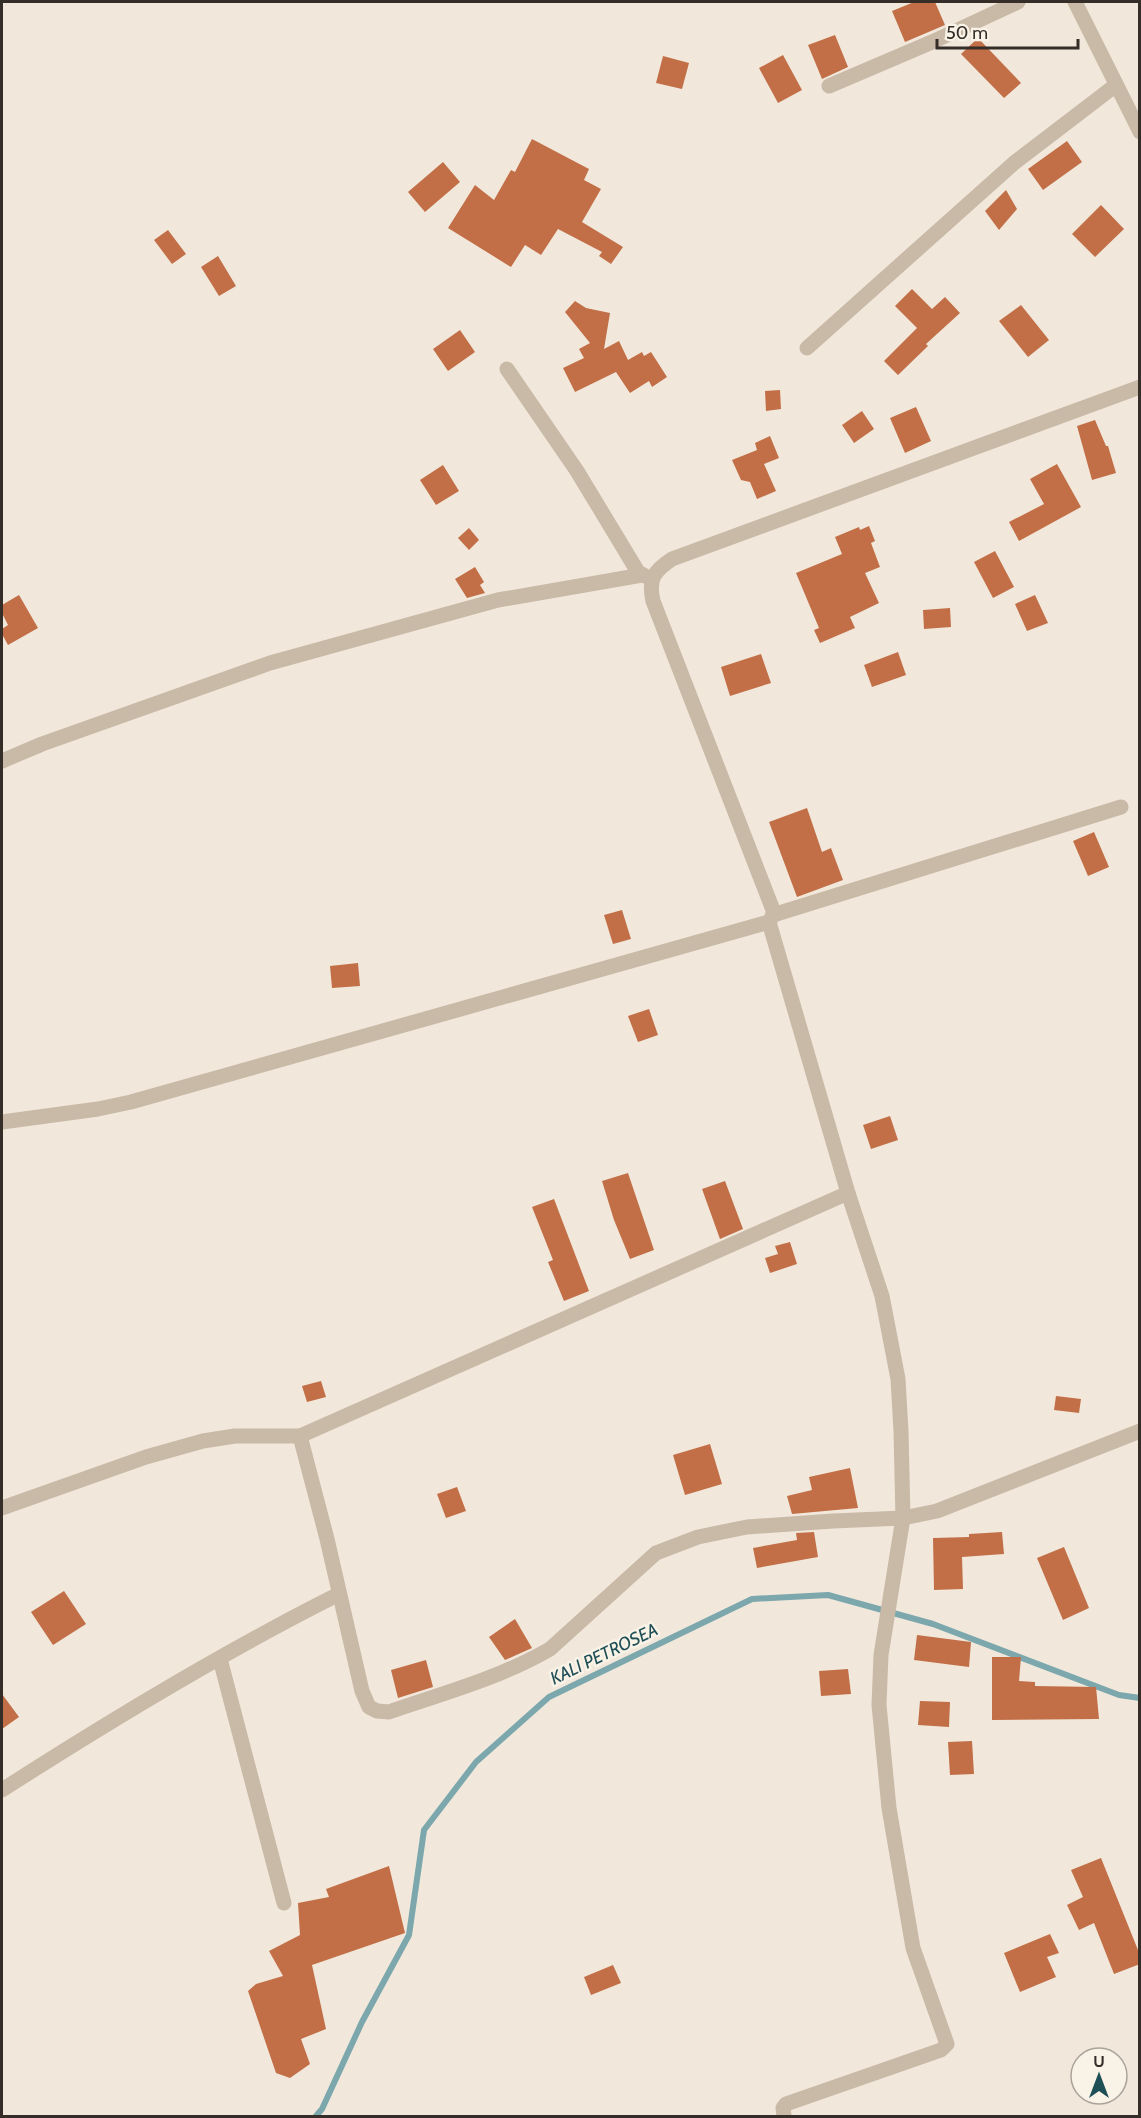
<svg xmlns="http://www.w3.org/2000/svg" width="1141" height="2118" font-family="Cabin,sans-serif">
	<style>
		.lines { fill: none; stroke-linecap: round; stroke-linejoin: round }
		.stream { stroke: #7ba7ad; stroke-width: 6 }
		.building { fill: #c26f47 }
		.minor { stroke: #c9b9a7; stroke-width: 15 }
		.labels { text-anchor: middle; stroke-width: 5; stroke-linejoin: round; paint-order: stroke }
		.water-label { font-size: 18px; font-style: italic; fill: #1e4e56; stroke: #f9f2e7 }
	</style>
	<rect width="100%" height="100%" fill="#f1e8db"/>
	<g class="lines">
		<polyline class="stream" points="316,2116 322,2109 362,2022 409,1935 424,1830 476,1762 549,1697 752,1599 828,1595 933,1624 1119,1695 1140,1698"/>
	</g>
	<g class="building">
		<polygon points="914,2 935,2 945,25 905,42 892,11"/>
		<polygon points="835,35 848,67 822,79 808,45"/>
		<polygon points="978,38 1021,83 1004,98 961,54"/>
		<polygon points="783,55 802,90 778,103 759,68"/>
		<polygon points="663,56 689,63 682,89 656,83"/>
		<polygon points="532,139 589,169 584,180 601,189 582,222 623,247 611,264 599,256 602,252 558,229 541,255 525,245 511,267 448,228 475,185 494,200 511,170 515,172"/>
		<polygon points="1067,141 1082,162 1043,190 1028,169"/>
		<polygon points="443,162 460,182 425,212 408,192"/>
		<polygon points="1006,190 1017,209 999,230 985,211"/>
		<polygon points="1101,205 1124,229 1095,257 1072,234"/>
		<polygon points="168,230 186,254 172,264 154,240"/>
		<polygon points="218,256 236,286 219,296 201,267"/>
		<polygon points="912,289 932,309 945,297 960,313 926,344 928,346 898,375 884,361 917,328 895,306"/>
		<polygon points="575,301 586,308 610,313 604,349 619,341 628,360 642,352 644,356 651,352 667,377 652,387 649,381 630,393 616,372 575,392 563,368 584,358 579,349 590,343 565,312"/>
		<polygon points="1021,305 1049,340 1028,357 999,321"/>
		<polygon points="460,330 475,352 448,371 433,349"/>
		<polygon points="780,390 781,409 766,411 765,391"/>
		<polygon points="916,407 931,441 905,453 890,418"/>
		<polygon points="862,411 874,429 854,443 842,425"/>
		<polygon points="1095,420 1106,446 1108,446 1116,473 1092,480 1077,426"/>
		<polygon points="770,436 779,458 764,464 776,491 757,499 750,482 741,480 732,460 757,450 755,443"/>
		<polygon points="1057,464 1081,507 1019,541 1009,522 1044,504 1030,479"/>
		<polygon points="443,465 459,491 436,505 420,480"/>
		<polygon points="869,526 875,541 871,543 880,567 865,573 879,603 850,617 855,628 820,643 814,630 819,628 796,573 842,554 835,537 859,527 860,530"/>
		<polygon points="469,528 479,540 469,550 458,538"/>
		<polygon points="995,551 1014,587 993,598 974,562"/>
		<polygon points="475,567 484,582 480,585 485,593 467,598 455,579"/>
		<polygon points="19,595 38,628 8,645 2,634 2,629 8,625 2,613 2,605"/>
		<polygon points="1035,595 1048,623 1027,631 1015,604"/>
		<polygon points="950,608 951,627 924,629 923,610"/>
		<polygon points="898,652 906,675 872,687 864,665"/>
		<polygon points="761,654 771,683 730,696 721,667"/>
		<polygon points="807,808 822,852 831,848 843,880 797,897 769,822"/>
		<polygon points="1094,832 1109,867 1088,876 1073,841"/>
		<polygon points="622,910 631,939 613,944 604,915"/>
		<polygon points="358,963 360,986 332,988 330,966"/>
		<polygon points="649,1009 658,1035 638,1042 628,1016"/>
		<polygon points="890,1116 898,1140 871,1149 863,1125"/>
		<polygon points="628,1173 654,1250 630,1259 614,1220 602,1181"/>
		<polygon points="725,1181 743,1229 720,1239 702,1189"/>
		<polygon points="554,1199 589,1291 564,1301 548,1262 553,1260 532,1207"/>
		<polygon points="790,1242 797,1264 770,1273 765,1258 778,1254 775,1246"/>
		<polygon points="321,1381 326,1397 307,1402 302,1386"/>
		<polygon points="1056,1396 1081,1399 1079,1413 1054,1410"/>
		<polygon points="710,1444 722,1484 685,1495 673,1455"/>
		<polygon points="850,1468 858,1508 792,1514 787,1496 812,1490 809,1477"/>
		<polygon points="457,1487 466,1511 446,1518 437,1494"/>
		<polygon points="814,1532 818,1557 757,1568 753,1548 797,1540 796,1533"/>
		<polygon points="1002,1532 1004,1554 962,1557 963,1589 934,1590 933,1538 969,1537 969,1534"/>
		<polygon points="1064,1547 1089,1608 1063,1620 1037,1558"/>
		<polygon points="64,1591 86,1624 53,1645 31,1612"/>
		<polygon points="515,1619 532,1648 505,1660 489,1637"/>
		<polygon points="917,1635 971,1642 969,1667 914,1660"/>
		<polygon points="992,1657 1021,1657 1019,1681 1035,1682 1035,1686 1096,1687 1099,1719 992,1720"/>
		<polygon points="426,1660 433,1687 398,1698 391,1670"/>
		<polygon points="848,1669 851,1694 821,1696 819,1671"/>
		<polygon points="2,1694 19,1717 2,1729"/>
		<polygon points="920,1701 950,1702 949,1727 918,1725"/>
		<polygon points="972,1741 974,1774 950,1775 948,1742"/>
		<polygon points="1101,1858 1140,1955 1140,1964 1114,1974 1094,1923 1079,1930 1067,1905 1083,1897 1071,1870"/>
		<polygon points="389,1866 405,1933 312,1965 326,2029 301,2039 310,2064 290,2078 276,2073 248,1991 256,1984 283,1976 269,1951 300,1935 298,1903 329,1897 326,1889"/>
		<polygon points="1050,1934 1059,1953 1047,1957 1056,1977 1020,1992 1004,1953"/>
		<polygon points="613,1965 621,1983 591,1995 584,1977"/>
	</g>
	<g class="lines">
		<g class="minor">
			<polyline points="1075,2 1140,132"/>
			<polyline points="829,86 932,42 1018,2"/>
			<polyline points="807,348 1014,163 1116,85"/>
			<polyline points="507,369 577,471 638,572 649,578"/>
			<polyline points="2,761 42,744 270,663 498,600 642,575"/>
			<polyline points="773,915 1121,807"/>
			<polyline points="769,922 848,1193 882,1296 898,1379 901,1431 903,1518 881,1655 879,1705 889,1808 913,1948 947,2044 941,2050 786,2104 783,2108 784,2116"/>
			<path d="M2,1122L98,1109L131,1102L769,922L773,915V910L653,601C648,579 654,571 672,559L1140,387"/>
			<path d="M848,1193L300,1436L327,1539L362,1691L369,1707L377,1711L389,1712C444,1693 500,1678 550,1649L656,1553L698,1537L747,1527L833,1521L903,1518L937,1511L1140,1431"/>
			<polyline points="2,1508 146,1457 203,1441 235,1436 300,1436"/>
			<polyline points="220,1659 284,1903"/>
			<path d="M2,1790C111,1720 223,1652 339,1594"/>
		</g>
	</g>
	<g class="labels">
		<g class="water-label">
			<text transform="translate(604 1654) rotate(-26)" y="6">KALI PETROSEA</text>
		</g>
	</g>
	<rect width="1141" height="2118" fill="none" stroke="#352d28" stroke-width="6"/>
	<g transform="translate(1099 2076)"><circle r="28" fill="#f9f2e7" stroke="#aba39b" stroke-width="1.5"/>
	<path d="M0-4.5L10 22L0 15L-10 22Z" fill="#1e4e56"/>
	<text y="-9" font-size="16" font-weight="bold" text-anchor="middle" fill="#352d28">U</text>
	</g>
	<path d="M937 39v9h141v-9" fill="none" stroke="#352d28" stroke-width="3"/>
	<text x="946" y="39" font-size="18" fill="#352d28" stroke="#f9f2e7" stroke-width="4.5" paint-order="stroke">50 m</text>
</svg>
